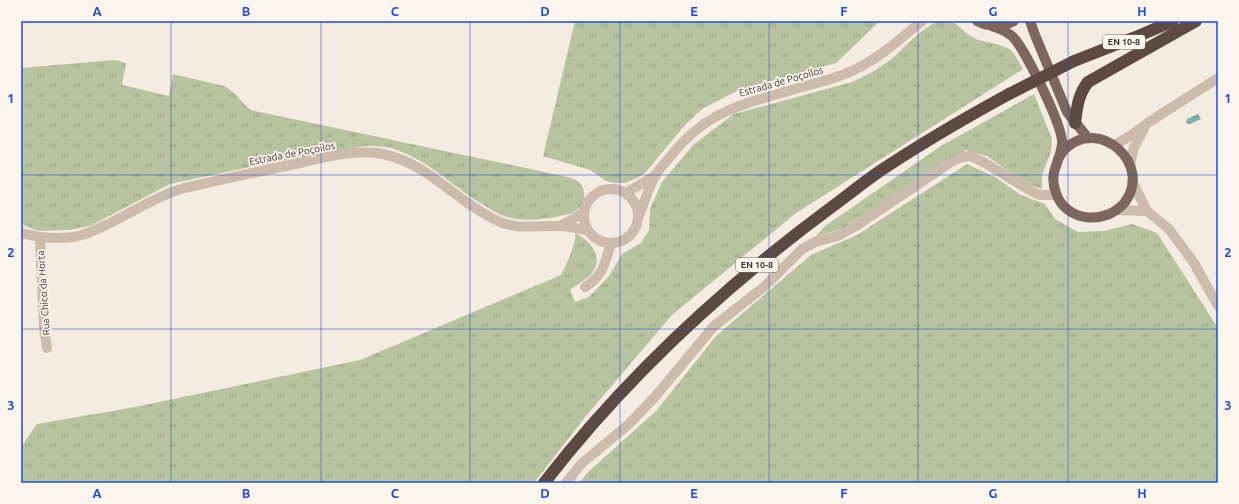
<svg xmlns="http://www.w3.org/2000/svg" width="1239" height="504" font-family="Ubuntu,sans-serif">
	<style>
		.grass { fill: url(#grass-tufts) }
		.water { fill: url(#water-waves) }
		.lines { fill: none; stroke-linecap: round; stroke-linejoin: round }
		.minor { stroke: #cdbbac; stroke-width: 10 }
		.major { stroke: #7d675c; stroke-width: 10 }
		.highway { stroke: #5c4a42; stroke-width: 12 }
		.highway-bridge { stroke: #5c4a42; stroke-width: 12 }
		.grid { fill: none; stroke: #1d4ed8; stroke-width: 1; stroke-opacity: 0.55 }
		.labels { text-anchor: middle; stroke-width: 3.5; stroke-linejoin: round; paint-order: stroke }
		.shield { fill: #fbf5ee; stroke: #756b66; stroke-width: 1 }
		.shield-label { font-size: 9px; font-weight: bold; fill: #3b302b }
		.street-label { font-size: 10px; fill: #3b302b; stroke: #fbf5ee }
		.neatline { fill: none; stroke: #1d4ed8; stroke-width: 1.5 }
		.grid-label { font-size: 13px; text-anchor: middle; font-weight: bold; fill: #1d4ed8 }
	</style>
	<defs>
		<pattern id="grass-tufts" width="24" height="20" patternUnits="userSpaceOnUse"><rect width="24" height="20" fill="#b8c4a0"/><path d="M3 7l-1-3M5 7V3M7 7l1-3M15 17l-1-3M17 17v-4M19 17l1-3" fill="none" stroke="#97a083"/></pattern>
		<pattern id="water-waves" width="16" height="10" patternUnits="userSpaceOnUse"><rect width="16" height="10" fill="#7fb0b2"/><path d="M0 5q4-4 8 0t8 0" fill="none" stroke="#699091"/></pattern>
	</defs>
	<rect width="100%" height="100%" fill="#f4ebe1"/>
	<g class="grass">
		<polygon points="575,21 880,21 836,63 739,90 702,109 684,126 645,173 635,179 625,183 614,183 606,181 590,170 543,156"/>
		<path d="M939,21C962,21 958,30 976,39C987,43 999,43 1009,49C1015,52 1019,63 1023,69L796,213L672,315L586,416L534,483H21V447L37,424L135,407L360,360L561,275C566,264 577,244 575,233C588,239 603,254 594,270C590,278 577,284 570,290L575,302L589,297L609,276L622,254L641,243L649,230L650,209L662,182L694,144L734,114L852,82C865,76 878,69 890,60C906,47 919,29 939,21Z"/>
		<path d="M115,60L126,63L122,85L169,96L173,74L224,86C235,91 242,103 251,110L568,177C571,178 576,180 579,182C590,195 583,211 568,214C549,219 523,223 504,216C495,213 488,207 480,203C453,186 428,161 397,150C387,146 376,146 364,146L250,167L170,184L90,226L69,230L38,231L21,224V68Z"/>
		<polygon points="1034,94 1052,139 1051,152 1042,175 1042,189 1025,183 987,156 966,150 842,229 815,237 825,226 941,146"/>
		<polygon points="967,164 995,177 1021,195 1045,204 1055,219 1078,232 1104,231 1132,224 1157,233 1218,328 1218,483 579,483 587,473 657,410 716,336 811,255 857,235"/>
	</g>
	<polygon class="water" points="1198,114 1201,119 1190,124 1186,123 1187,119"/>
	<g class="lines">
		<g class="minor">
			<polyline points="1115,145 1133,134 1149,122 1218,78"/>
			<polyline points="1130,164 1134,147 1144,129"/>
			<polyline points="1132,181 1147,211 1169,229 1194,263 1218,306"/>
			<circle cx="611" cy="216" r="27"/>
			<polyline points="626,193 656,175"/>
			<polyline points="1118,210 1147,211"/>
			<path d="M638,218C644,204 648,189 655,176C659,169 665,163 670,157C707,110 742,105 795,89C815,83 837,79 856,69C881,57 901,38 922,21"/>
			<polyline points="560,226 583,213"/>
			<path d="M21,233C40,238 59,240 79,236C90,233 102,227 112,222C136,210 159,195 184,188C220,180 255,172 291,165C318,159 356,148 383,154C428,163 459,204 500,222C520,230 540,225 560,226C569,226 578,229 587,230"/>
			<polyline points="40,238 44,327 47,348"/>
			<path d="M585,287C603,276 605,263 611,243"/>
			<polyline points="566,483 581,464 629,424 654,398 714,326 764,287 802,249 815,242 838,236 856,226 951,162 962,157 971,156 985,163 1031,191 1040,195 1056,195"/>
		</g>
		<g class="major">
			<path d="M977,21C989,27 1002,27 1014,21"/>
			<polyline points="1030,21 1035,35 1067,112 1088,138"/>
			<path d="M992,26C1000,29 1007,31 1013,37C1025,49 1064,128 1062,144C1060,164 1048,171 1056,193C1066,223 1107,225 1125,202C1153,164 1099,116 1065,149C1062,152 1060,156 1058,159"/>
		</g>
		<g class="highway">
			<polyline points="1074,61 1143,34 1173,21"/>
			<path d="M1075,123C1077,107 1078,95 1088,82L1196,21"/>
			<path d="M544,483C626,377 726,285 833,206C849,194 864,182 880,171C922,143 965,118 1009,94"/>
		</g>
		<polyline class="highway-bridge" points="1009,94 1074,61"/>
	</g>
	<path class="grid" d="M171,21V483M321,21V483M470,21V483M620,21V483M769,21V483M918,21V483M1068,21V483M21,175H1218M21,329H1218"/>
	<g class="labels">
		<g class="shield">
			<rect x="1103" y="35" width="42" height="14" rx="3"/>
			<rect x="736" y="258" width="42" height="14" rx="3"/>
		</g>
		<g class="shield-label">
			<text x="1124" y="45">EN 10-8</text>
			<text x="757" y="268">EN 10-8</text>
		</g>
		<g class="street-label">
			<text transform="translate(781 81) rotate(-16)" y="4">Estrada de Poçoilos</text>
			<text transform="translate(292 153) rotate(-11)" y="4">Estrada de Poçoilos</text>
			<text transform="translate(43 293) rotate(-94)" y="4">Rua Chico da Horta</text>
		</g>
	</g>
	<rect width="1239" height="504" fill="none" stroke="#fbf5ee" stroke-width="44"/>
	<rect x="22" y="22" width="1195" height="460" class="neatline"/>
	<g class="grid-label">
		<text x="97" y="16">A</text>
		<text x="246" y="16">B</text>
		<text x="395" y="16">C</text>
		<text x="545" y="16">D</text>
		<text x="694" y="16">E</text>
		<text x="844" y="16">F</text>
		<text x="993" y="16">G</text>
		<text x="1142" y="16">H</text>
		<text x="11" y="103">1</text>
		<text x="1228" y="103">1</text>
		<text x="11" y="257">2</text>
		<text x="1228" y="257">2</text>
		<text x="11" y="410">3</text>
		<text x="1228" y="410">3</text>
		<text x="97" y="498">A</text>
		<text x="246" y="498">B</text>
		<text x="395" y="498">C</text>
		<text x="545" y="498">D</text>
		<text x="694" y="498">E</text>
		<text x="844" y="498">F</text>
		<text x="993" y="498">G</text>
		<text x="1142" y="498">H</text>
	</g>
</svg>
